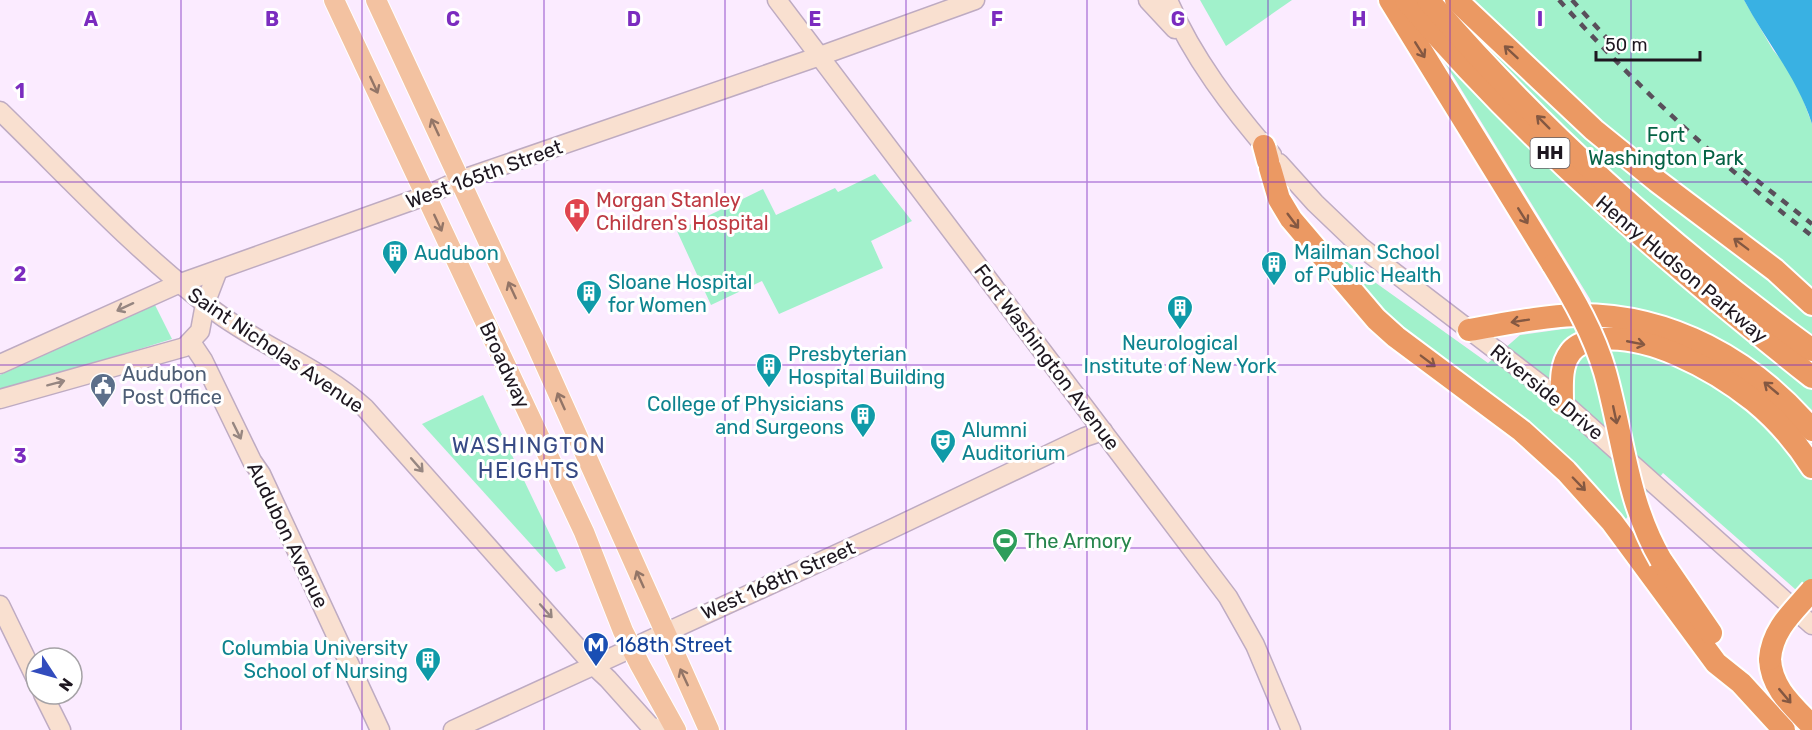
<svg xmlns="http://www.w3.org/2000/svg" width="1812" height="730" font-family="Rubik,sans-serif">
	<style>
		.green { fill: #a1f1cb }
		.water { fill: #39b1e3 }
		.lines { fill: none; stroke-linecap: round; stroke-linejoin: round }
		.secondary-casing { stroke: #beabc2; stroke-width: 21 }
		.primary-casing { stroke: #fff; stroke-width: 22 }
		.highway-casing { stroke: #fff; stroke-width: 26 }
		.secondary { stroke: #f9e0d0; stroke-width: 18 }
		.primary { stroke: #f3c2a1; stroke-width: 20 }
		.highway { stroke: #eb9963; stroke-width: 22 }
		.rail { stroke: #594f5b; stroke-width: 4.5; stroke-dasharray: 8 8; stroke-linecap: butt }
		.highway-bridge-casing { stroke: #fff; stroke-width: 26; stroke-linecap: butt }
		.highway-bridge { stroke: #eb9963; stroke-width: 22 }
		.oneway { stroke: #845842 }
		.oneway2 { stroke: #937567 }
		.oneway3 { stroke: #968681 }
		.grid { fill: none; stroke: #7b2cbf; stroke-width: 1.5; stroke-opacity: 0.55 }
		.labels { text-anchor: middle; stroke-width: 6; stroke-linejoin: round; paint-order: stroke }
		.shield { fill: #fff; stroke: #625d63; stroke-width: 1.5 }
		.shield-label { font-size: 18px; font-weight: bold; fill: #1e1720 }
		.park-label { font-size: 20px; fill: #056244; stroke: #fff }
		.street-label { font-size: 20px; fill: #1e1720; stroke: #fff }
		.health-label { font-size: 20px; fill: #be3a42; stroke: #fff; text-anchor: start }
		.culture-label { font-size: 20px; fill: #0d838f; stroke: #fff; text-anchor: start }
		.service-label { font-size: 20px; fill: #4e5e75; stroke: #fff; text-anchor: start }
		.leisure-label { font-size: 20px; fill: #27864d; stroke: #fff; text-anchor: start }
		.transit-label { font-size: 20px; fill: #164399; stroke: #fff; text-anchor: start }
		.quarter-label { font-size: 22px; letter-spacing: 1.5px; fill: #374a85; stroke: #fff }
		.grid-label { font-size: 20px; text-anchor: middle; font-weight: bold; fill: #7b2cbf; stroke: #fff; stroke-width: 6; stroke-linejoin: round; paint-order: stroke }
	</style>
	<rect width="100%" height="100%" fill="#fbebff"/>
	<g class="green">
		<polygon points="1200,0 1292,0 1226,46"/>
		<polygon points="1387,0 1744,0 1773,50 1783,62 1798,86 1812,124 1812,604 1663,473 1625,520 1521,417 1391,319 1325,244 1355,268 1488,363 1520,335 1599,324 1590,299 1426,32"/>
		<polygon points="875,174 912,221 871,241 883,268 779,314 762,281 711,305 677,231 763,189 776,215 835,188 838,192"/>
		<polygon points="155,305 172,339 0,392 0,375"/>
		<polygon points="483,395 566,568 556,572 422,424"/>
	</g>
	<path class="water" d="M1744,0H1812V124C1798,78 1766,42 1744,0Z"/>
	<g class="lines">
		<defs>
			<g id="secondary">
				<polyline points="777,0 1228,597 1255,645 1291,730"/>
				<polyline points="1148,0 1175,29"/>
				<path d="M1168,0C1192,57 1232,109 1272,155"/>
				<path d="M0,111C70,179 137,253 216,312C263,347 321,368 365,408L593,665L608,679L650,726L663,730"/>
				<polyline points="1279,163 1315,203 1361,247 1557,397 1812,625"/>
				<polyline points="191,342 203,360 252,461 261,474 380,730"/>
				<polyline points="0,364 178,284 425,196 460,180 820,56 975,0"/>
				<polyline points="0,399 185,347 200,331 205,304 218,270"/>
				<polyline points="0,605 36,679"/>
				<polyline points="43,694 61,730"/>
				<polyline points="453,730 885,532 1085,437 1103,431"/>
			</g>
			<g id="primary">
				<polyline points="334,0 584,532 623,631 640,665 676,730"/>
				<polyline points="376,0 536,344 709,730"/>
			</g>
			<g id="highway">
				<polyline points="1390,0 1553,265"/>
				<path d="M1406,0C1529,144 1665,260 1812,377"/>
				<path d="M1428,0C1541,131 1672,248 1812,350"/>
				<polyline points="1456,0 1594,130 1657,181 1775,270 1812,304"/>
				<polyline points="1264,146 1268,161"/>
				<polyline points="1270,168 1279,199 1291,219 1376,319 1396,337 1522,431 1566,471 1612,522 1716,663 1741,683 1784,730"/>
				<path d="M1469,330C1505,324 1541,316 1577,315C1670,314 1753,360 1812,430"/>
				<path d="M1562,402C1562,386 1560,366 1570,353C1575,345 1584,342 1594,340C1646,331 1714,369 1754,401C1777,420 1796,442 1812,467"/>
				<polyline points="1661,560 1711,633"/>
				<path d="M1770,659C1771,688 1793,706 1812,726"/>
			</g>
		</defs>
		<use href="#secondary" class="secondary-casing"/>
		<use href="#primary" class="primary-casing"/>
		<use href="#highway" class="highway-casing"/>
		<use href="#secondary" class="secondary"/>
		<use href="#primary" class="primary"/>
		<use href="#highway" class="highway"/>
		<g class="rail">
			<path d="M1559,0C1636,86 1721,165 1812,236"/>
			<polyline points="1572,0 1624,57"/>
			<polyline points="1744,170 1812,224"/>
		</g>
		<defs>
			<g id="highway-bridge">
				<path d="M1553,265C1574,299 1594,334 1605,372C1623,436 1627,502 1661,560"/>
				<path d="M1770,659C1772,629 1794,611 1812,590"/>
			</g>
		</defs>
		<use href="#highway-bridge" class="highway-bridge-casing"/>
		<use href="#highway-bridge" class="highway-bridge"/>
	</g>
	<defs><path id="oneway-shaft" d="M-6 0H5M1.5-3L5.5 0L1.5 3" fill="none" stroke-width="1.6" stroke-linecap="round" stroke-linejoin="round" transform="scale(1.5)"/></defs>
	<g class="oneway">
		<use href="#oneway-shaft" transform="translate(1420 50) rotate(58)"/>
		<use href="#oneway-shaft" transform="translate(1511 52) rotate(-137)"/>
		<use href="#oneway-shaft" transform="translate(1543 122) rotate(-135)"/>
		<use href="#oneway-shaft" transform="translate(1523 216) rotate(58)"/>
		<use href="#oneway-shaft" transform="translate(1293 221) rotate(53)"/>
		<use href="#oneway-shaft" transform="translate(1741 244) rotate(-143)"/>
		<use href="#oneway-shaft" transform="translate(1520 321) rotate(171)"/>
		<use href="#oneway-shaft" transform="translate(1636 343) rotate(11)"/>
		<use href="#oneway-shaft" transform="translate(1428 361) rotate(37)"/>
		<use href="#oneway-shaft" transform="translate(1771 388) rotate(-140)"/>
		<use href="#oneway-shaft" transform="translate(1615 415) rotate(78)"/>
		<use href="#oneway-shaft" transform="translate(1579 484) rotate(46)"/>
		<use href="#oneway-shaft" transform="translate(1785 696) rotate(50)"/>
	</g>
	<g class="oneway2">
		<use href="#oneway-shaft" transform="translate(374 85) rotate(65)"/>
		<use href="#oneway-shaft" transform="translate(435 127) rotate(-115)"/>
		<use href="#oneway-shaft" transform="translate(438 223) rotate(65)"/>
		<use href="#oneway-shaft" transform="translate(512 290) rotate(-115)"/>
		<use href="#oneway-shaft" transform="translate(561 401) rotate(-114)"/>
		<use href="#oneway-shaft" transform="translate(640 579) rotate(-114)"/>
		<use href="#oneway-shaft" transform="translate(684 677) rotate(-115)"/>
	</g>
	<g class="oneway3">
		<use href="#oneway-shaft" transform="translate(125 307) rotate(155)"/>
		<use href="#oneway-shaft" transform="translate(56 383) rotate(-15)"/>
		<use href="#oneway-shaft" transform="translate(237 431) rotate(64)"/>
		<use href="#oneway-shaft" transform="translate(417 465) rotate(49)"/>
		<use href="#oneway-shaft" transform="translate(546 611) rotate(48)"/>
	</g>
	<path class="grid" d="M181,0V730M362,0V730M544,0V730M725,0V730M906,0V730M1087,0V730M1268,0V730M1450,0V730M1631,0V730M0,182H1812M0,365H1812M0,548H1812"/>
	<defs>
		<symbol id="hospital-pin" viewBox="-11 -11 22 30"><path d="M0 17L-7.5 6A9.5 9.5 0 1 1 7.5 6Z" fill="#e0444e" stroke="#fff"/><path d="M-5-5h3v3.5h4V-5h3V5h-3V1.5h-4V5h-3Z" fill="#fff"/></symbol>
		<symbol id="building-pin" viewBox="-11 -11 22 30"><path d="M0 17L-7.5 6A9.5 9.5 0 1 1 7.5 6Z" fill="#0f9aa8" stroke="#fff"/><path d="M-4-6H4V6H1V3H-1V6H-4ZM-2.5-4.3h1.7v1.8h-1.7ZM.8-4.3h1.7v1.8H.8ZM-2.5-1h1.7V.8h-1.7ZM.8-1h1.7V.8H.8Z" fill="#fff"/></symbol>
		<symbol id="civic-pin" viewBox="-11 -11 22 30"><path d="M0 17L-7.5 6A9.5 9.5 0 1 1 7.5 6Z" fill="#5c6f8a" stroke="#fff"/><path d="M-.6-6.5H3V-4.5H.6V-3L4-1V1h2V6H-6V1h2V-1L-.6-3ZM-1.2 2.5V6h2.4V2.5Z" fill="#fff"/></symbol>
		<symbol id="theatre-pin" viewBox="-11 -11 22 30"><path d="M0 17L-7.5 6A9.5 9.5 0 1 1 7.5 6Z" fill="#0f9aa8" stroke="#fff"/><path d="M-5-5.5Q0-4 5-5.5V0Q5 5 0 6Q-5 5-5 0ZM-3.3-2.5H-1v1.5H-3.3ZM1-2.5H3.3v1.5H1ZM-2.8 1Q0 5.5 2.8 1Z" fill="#fff"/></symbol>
		<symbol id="stadium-pin" viewBox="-11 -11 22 30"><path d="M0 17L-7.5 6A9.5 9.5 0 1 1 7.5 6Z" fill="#2e9e5b" stroke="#fff"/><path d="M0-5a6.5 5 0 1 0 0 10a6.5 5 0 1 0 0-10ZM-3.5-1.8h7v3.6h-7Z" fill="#fff"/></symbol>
		<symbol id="metro-pin" viewBox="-11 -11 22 30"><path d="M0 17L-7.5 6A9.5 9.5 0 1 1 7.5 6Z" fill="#1a4fb4" stroke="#fff"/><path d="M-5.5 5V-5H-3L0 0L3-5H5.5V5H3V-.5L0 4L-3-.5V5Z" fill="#fff"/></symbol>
	</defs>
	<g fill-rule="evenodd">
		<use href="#hospital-pin" x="562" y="196" width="30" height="40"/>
		<use href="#building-pin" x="380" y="238" width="30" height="40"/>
		<use href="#building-pin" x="1259" y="249" width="30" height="40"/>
		<use href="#building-pin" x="574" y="278" width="30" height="40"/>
		<use href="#building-pin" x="1165" y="293" width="30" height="40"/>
		<use href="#building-pin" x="754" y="351" width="30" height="40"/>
		<use href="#civic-pin" x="88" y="371" width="30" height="40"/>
		<use href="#building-pin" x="848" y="401" width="30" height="40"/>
		<use href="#theatre-pin" x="928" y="427" width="30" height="40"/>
		<use href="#stadium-pin" x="990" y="526" width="30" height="40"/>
		<use href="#metro-pin" x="581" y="630" width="30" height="40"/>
		<use href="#building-pin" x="413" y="645" width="30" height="40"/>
	</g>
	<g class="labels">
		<rect class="shield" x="1530.5" y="138" width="39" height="30" rx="4.5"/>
		<g class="shield-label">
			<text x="1550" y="159">HH</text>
		</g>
		<g class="park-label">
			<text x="1666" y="142">Fort<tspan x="1666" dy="23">Washington Park</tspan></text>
		</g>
		<g class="street-label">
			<text transform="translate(484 174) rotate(-20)" y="7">West 165th Street</text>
			<text transform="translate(1682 269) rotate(40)" y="7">Henry Hudson Parkway</text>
			<text transform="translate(276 350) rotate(34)" y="7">Saint Nicholas Avenue</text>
			<text transform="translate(1047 357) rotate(53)" y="7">Fort Washington Avenue</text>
			<text transform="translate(505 365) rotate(65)" y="7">Broadway</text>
			<text transform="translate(1547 392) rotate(39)" y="7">Riverside Drive</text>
			<text transform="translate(288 535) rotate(64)" y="7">Audubon Avenue</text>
			<text transform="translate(778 580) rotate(-24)" y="7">West 168th Street</text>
		</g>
		<g class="health-label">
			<text x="596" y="207">Morgan Stanley<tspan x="596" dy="23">Children's Hospital</tspan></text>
		</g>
		<g class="culture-label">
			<text x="1294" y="259">Mailman School<tspan x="1294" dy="23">of Public Health</tspan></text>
			<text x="414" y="260">Audubon</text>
			<text x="608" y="289">Sloane Hospital<tspan x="608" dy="23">for Women</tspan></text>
			<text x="1180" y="350" text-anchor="middle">Neurological<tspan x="1180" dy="23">Institute of New York</tspan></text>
			<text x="788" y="361">Presbyterian<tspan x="788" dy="23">Hospital Building</tspan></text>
			<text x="844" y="411" text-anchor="end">College of Physicians<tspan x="844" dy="23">and Surgeons</tspan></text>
			<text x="962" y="437">Alumni<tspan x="962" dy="23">Auditorium</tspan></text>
			<text x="408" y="655" text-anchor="end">Columbia University<tspan x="408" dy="23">School of Nursing</tspan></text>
		</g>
		<g class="service-label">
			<text x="122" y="381">Audubon<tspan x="122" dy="23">Post Office</tspan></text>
		</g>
		<g class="leisure-label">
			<text x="1024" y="548">The Armory</text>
		</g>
		<g class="transit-label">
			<text x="616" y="652">168th Street</text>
		</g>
		<g class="quarter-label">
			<text x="529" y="453">WASHINGTON<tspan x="529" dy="25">HEIGHTS</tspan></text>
		</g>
	</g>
	<g class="grid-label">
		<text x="91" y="26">A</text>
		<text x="272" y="26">B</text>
		<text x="453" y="26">C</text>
		<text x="634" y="26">D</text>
		<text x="815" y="26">E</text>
		<text x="997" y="26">F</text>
		<text x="1178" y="26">G</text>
		<text x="1359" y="26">H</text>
		<text x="1540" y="26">I</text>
		<text x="20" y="98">1</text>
		<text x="20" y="281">2</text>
		<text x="20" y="463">3</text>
	</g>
	<g transform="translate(54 676) rotate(126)"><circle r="28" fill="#ffffff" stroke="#a5a2a6" stroke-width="1.5"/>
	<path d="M0-4.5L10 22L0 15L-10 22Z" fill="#324cbd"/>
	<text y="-9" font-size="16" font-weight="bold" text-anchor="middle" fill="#1e1720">N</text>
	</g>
	<path d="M1596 51v9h104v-9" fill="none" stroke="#1e1720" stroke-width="3"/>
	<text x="1605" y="51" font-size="18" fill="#1e1720" stroke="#ffffff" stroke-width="4.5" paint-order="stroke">50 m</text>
</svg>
